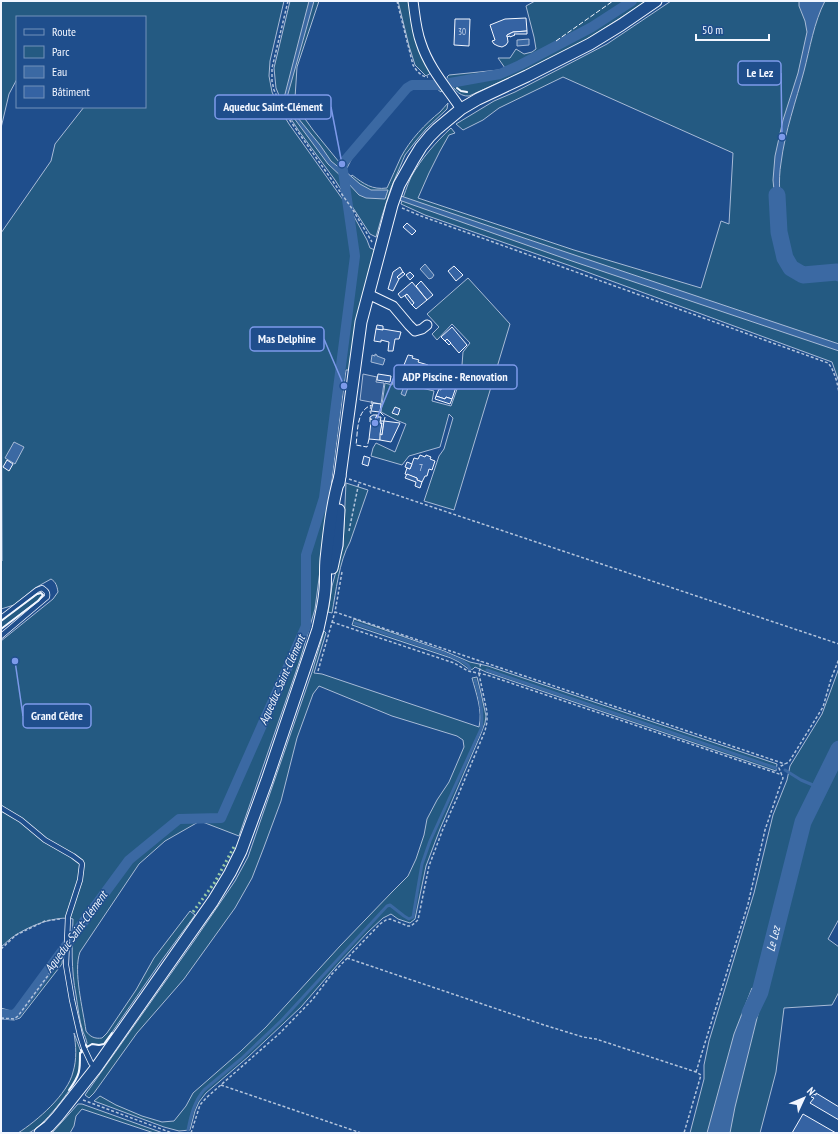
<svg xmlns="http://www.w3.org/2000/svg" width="840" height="1134" font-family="'PT Sans Narrow',sans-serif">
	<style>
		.green { fill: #245a82; stroke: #a8bbd7 }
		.parking { fill: #305b95; stroke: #a8bbd7 }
		.water { fill: #3b69a3; stroke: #a8bbd7 }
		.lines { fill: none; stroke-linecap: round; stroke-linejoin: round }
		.stream { stroke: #3b69a3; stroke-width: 3 }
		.canal { stroke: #3b69a3; stroke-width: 10 }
		.river { stroke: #3b69a3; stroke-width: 17 }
		.building { fill: #3563a3; stroke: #f2f6ff }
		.service-casing { stroke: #f2f6ff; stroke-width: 6 }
		.minor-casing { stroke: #f2f6ff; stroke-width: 11 }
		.tertiary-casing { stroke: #f2f6ff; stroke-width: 13 }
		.path { stroke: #b3c4dc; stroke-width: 1.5; stroke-dasharray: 3 2; stroke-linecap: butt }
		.service { stroke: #1f4e8c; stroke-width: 4.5 }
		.minor { stroke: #1f4e8c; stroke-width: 9 }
		.tertiary { stroke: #1f4e8c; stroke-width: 11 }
		.hedge { stroke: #97c8a6; stroke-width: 3; stroke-dasharray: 2 3; stroke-linecap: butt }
		.fence { stroke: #f2f6ff; stroke-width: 1; stroke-dasharray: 5 2; stroke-linecap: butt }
		.wall { stroke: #f2f6ff; stroke-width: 2 }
		.labels { text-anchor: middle; stroke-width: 3; stroke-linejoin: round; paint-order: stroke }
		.number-label { font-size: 9px; fill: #c3d1e8 }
		.water-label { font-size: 12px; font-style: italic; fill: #f2f6ff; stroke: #1f4e8c }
		.leader { fill: none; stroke: #7d9aea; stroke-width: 1.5 }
		.callout-dot { fill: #7d9aea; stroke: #1f4e8c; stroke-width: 1.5 }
		.callout { fill: #1f4e8c; stroke: #7d9aea; stroke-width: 1.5 }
		.callout-label { font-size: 12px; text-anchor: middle; font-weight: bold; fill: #f2f6ff }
	</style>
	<rect width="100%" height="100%" fill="#1f4e8c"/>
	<g class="green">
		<path d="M1,1H284L270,61L269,76L272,92L281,111L289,124L351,211L367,240L370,248L375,250L356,324L349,370H346L315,609L300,660L239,836L200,821L165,841L139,864L80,952C73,971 83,1009 86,1031C90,1037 95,1039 102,1038L107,1033L136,990L154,958L190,911L195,915L162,960L104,1044L99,1045L92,1044L87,1047L86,1045L87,1043C86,1039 85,1036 83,1032C79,1020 78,1007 76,995C71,970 72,944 73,919C57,915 29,926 16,935C10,938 6,943 1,947V641L53,599L58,592C57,586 56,582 51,579L35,588L14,605L1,609V561H2L1,233L51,161L55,144L84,107H145V17H17V79L9,94L1,128Z"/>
		<path d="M290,1H319L297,67L295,98L298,109L313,130L339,162L345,171L339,176L348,182L352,175C364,184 372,190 387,188C392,178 396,167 401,157C410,140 425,124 440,112C443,109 445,106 448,103L447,109L426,129L416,141L405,155L391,188L382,216L376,237L370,234L335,180L299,131L285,110L276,88L274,68Z"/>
		<polygon points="398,1 409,1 431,73 426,76 415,65 409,46"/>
		<path d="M535,1H647L581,43L543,63L469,96C458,97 452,86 447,77L449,75L499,70L505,68L498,58H510L516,49L524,54L532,52L536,49L534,37L526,6Z"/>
		<path d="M671,1H839V382L832,362L568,265L425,215L401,204C404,195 407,186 411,177C421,159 436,142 451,128L455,133L449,135L440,151L429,173L418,198L574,250L701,288L721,221L729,224L733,153L563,77L499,108L483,120L463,130L456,124L494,101L515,92L607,44Z"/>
		<path d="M414,81L435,82L438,83L442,90L441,92C439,91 438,89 435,88C430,86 414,87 408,90L353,156L347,168L341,161L394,97L408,84Z"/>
		<polygon points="468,278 510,324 454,510 424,501 439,456 444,449 453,418 449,414 440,447 409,456 402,465 371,456 373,448 376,443 395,452 406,424 396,420 381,412 385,383 392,385 395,371 404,373 401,383 434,391 432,401 451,406 461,378 463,352 470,343 452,324 437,340 432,334 439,327 427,314"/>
		<path d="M346,483L368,490L350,542C339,561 336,592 332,613L328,612L332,586L343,546Z"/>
		<polygon points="41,593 43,595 42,597 1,629 1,621 36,595"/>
		<polygon points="354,619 444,651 470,662 488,666 777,764 776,771 486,672 475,667 473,669 470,670 459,662 451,658 352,625"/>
		<path d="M324,631L326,633L314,673L322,674L479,727C483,711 476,693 472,678L477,677L481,693L486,716L485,723L480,736L440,829L426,866L415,919L410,923L398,919L391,914L383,918L368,932L339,963L301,1007L248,1057L206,1093L199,1102L195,1111L190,1130L179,1131L164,1127L94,1101L100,1096L116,1105L142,1116L162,1122L174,1121L186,1106L193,1093L241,1051L266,1027L340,946L392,892L408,876L416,859L424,835L427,819L437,800L449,782L464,747L463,740L457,736L392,716L319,686L313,694L297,738L281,801L264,847L252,878L235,908L184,979L137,1033L94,1093L89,1098L85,1095L194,941L235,881L248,857L259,825L312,672Z"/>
		<polygon points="839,668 839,919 828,939 839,947 839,992 832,1005 784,1008 776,1072 760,1133 690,1133 704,1079 704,1065 709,1041 754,893 773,815 787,780 790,766 822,714"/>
		<polygon points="63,948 62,964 20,1018 14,1020 1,1019 1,1008 11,1011 15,1010"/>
		<path d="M74,1033L81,1052L80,1053C80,1061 81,1068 78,1075C73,1088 42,1129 28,1133C25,1134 21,1133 18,1133C37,1121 68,1094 73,1072C77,1059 76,1046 74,1033Z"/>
		<polygon points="78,1104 82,1104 163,1133 154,1133 82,1109 76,1116 74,1126 70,1133 52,1133"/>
	</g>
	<polygon class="parking" points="363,374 377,377 376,382 384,383 381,404 360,400"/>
	<g class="water">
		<polygon points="309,1 314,1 286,101 298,118 320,145 331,161 342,170 344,179 328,164 291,114 284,101 284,98"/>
		<path d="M799,1H825C814,22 810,48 804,71C796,101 785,131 781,163C778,180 780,200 782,217L777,220L773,180L775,156L783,120L798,73L807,32L805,21L799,6Z"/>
		<polygon points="529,39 529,45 517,46 517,40"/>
		<polygon points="345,171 360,184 371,190 388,190 385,199 366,198 359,195 347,182"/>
		<polygon points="401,196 527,239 839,344 839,351 569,260 399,200"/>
		<polygon points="425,264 434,275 432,278 429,279 420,269"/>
		<polygon points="375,354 377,355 377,356 385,359 383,365 371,362 372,355 375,356"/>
		<polygon points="406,381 410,382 405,396 401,394"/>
		<polygon points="14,442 24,447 15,464 5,458"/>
		<polygon points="752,988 763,994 735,1107 730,1133 707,1133 734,1034"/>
	</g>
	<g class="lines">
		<g class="stream">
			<polyline points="355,623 444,653 462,661 468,665 470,669"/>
			<polyline points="487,670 776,768"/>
			<polyline points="785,770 801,780 820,788"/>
			<path d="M188,1130C191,1115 194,1102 204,1090L241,1059L282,1020L387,906L390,905L404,916L409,919L413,917L422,864L430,841L481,729C484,713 480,696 475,680"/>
		</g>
		<polyline class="canal" points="1,1014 14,1015 18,1011 129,860 179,819 221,818 306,626 306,555 324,498 355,256 342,164 407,88 412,85 439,85 500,74 520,65 592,27 632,1"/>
		<g class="river">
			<polyline points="777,195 779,232 785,258 791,268 803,275 837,272 839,273"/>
			<path id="s1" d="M750,1013L760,992L803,822L839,749"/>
		</g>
	</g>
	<g class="building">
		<polygon points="526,18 527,31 513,32 507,35 508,42 506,45 502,47 498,46 494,44 492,41 495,40 490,25 505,19"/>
		<polygon points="455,19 470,19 469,46 454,45"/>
		<polygon points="527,31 527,34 514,34 515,35 510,37 510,36 507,37 507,35 513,32"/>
		<polygon points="407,223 416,231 412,235 403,227"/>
		<polygon points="454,266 463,275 456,281 448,271"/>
		<polygon points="400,267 403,272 397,277 399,279 393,291 388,289 393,272"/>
		<polygon points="403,272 405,274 399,279 397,277"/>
		<polygon points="410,272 414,276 410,280 406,275"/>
		<polygon points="421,281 433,295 427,300 416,286"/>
		<polygon points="412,282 427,300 416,309 412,305 414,303 407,294 401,298 398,294"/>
		<polygon points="407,294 414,303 412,305 405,296"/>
		<polygon points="377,325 383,326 383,330 376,329"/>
		<polygon points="452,327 467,345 459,353 447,339 445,341 441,337"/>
		<polygon points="376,329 383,330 383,329 401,332 399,339 395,339 393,351 388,351 389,342 381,340 381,342 374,341"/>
		<polygon points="447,339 451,343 449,345 445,341"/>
		<polygon points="408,355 413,356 412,358 419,360 418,362 428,365 424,376 402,370"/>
		<polygon points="378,374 391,376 390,382 377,380"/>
		<polygon points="444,380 457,384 452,399 446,397 445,399 436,396 439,389 441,390"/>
		<polygon points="436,396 445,399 446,397 452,399 450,404 435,399"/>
		<polygon points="373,403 381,404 380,412 371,411"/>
		<polygon points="395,407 400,409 398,415 392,413"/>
		<polygon points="373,415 377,415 375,420 370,419 370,417"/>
		<polygon points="377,415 378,415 378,417 381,417 380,423 382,423 380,440 369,439 371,422 370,422 370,419 375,420"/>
		<polygon points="380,421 384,421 382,435 380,434 382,423 380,423"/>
		<polygon points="384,421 400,423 391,442 380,440 380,434 382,435"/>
		<polygon points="420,455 425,457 426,455 431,457 430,459 435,461 432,470 429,469 427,476 425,476 422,482 417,480 417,478 405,474 407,468 410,469 414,458 418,459"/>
		<polygon points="364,456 370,458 368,466 362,464"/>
		<polygon points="7,460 13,464 9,471 3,467"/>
		<polygon points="407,462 412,464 410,469 405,467"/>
		<polygon points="407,474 417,478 417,480 422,482 420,488 415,486 416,482 405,478"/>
		<polygon points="816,1093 839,1107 839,1120 810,1103 814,1098 811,1097 813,1094 816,1095"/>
		<polygon points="803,1114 836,1133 792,1133"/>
	</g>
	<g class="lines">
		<defs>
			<g id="service">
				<path d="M1,618L37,590L42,588C46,591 48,592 47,597L1,636"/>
				<polyline points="1,808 21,820 45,840 73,856 81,862 82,864 80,880 68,917 66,965 72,1000 80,1035 84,1048 91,1063 96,1068"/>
			</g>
			<g id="minor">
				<path d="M413,1C415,15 416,30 421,43C429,68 447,88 461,109"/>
				<polyline points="368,294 393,306 409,325 415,331 422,329 427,325"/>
			</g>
			<g id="tertiary">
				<polyline points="339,483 361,322 392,205 399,185 413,160 421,147 430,136 437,129 461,109 478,99 527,76 590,44 621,25 656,1"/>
				<polyline points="332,568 337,545 339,510"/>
				<path d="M40,1133L49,1126L58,1116L96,1068L213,901L230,873L241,851L267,780L318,629C321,616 324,603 325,590C326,579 325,569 326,559C329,531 332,503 340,476"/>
			</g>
		</defs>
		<use href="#service" class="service-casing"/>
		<use href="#minor" class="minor-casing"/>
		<use href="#tertiary" class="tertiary-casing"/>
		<g class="path">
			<polyline points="288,1 272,68 272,81 274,90 284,112 353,210 372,242"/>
			<path d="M397,1L413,65C416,70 421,77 428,77"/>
			<path d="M402,208L421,216L828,363C834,369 838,385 839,393"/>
			<polyline points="372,401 370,411 372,416"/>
			<polyline points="349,479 839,644"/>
			<polyline points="349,531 359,482"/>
			<polyline points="342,572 335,612 785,764"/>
			<polyline points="332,622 454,663 468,671 487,675 782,775"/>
			<polyline points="318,671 335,612"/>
			<polyline points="1,949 16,935 45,921 60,919"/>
			<polyline points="347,958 544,1025 583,1037 596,1039 696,1072 701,1075 684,1133"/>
			<polyline points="1,1018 14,1019 18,1016 58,962"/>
			<polyline points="696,1072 748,904 765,830 781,783 783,778 779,768 781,766 789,762 823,707 831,679 839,659"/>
			<polyline points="221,1085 361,1133"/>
			<polyline points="83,1100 172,1133"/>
			<polyline points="191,1133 200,1105 206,1098 280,1033 313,999 332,974 380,924 386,920 390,919 408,926 411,926 418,920 429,866 443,829 457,798 485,731 487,722 487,712 479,674 481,661"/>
		</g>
		<use href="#service" class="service"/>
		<use href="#minor" class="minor"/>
		<use href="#tertiary" class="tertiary"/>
		<polyline class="hedge" points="193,912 215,882 235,845"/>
		<g class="fence">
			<polyline points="556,41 613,1"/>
			<polyline points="380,412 385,417 384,421"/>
			<path d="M369,439L367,447L356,445C358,431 356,410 372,405"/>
		</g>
		<g class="wall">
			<polyline points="457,88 461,91 467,92"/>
			<polyline points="1,621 37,594 41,593 43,595 38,601 1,629"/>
			<polyline points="86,1045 87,1047 92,1044 99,1045 104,1044 112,1033"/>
			<path d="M69,1090C80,1075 80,1071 80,1053L82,1052L81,1050"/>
		</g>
	</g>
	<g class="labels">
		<g class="number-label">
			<text x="462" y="35">30</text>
			<text x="421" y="471">7</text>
		</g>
		<g class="water-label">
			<text transform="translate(282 680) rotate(-66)" y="4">Aqueduc Saint-Clément</text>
			<text transform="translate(76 932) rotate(-54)" y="4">Aqueduc Saint-Clément</text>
			<text dy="4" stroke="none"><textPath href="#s1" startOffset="78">Le Lez</textPath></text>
		</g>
	</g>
	<path class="leader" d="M782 137L781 73M342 164L331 107M344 386L324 339M375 423L394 377M15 661L23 716"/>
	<g class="callout-dot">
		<circle cx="782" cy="137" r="4"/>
		<circle cx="342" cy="164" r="4"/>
		<circle cx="344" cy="386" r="4"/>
		<circle cx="375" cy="423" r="4"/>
		<circle cx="15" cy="661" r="4"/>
	</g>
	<g class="callout">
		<rect x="738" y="61" width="43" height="24" rx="4"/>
		<rect x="215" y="95" width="116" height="24" rx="4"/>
		<rect x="250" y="327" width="74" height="24" rx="4"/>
		<rect x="394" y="365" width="123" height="24" rx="4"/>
		<rect x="23" y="704" width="68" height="24" rx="4"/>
	</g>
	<g class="callout-label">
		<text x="760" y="77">Le Lez</text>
		<text x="273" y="111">Aqueduc Saint-Clément</text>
		<text x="287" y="343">Mas Delphine</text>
		<text x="455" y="381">ADP Piscine - Renovation</text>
		<text x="57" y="720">Grand Cêdre</text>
	</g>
	<rect width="840" height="1134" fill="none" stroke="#f2f6ff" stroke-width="4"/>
	<rect x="16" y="16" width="130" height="92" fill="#1f4e8c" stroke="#7391ba"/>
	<rect x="24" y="29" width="20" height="6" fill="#1f4e8c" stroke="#7391ba"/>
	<text x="52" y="36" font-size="12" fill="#f2f6ff">Route</text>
	<rect x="24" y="46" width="20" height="12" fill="#245a82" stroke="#7391ba"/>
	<text x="52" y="56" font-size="12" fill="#f2f6ff">Parc</text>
	<rect x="24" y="66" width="20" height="12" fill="#3b69a3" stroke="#7391ba"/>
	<text x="52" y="76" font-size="12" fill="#f2f6ff">Eau</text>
	<rect x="24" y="86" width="20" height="12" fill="#3563a3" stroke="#7391ba"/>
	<text x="52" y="96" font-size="12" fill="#f2f6ff">Bâtiment</text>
	<g transform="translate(804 1098) rotate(46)" stroke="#1f4e8c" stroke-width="3" paint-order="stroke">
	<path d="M0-3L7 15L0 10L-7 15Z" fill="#f2f6ff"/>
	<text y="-6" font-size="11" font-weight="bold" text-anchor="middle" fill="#f2f6ff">N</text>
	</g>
	<path d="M696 34v6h73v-6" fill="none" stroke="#f2f6ff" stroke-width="2"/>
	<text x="702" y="34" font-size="12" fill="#f2f6ff" stroke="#1f4e8c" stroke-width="3" paint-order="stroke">50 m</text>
</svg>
